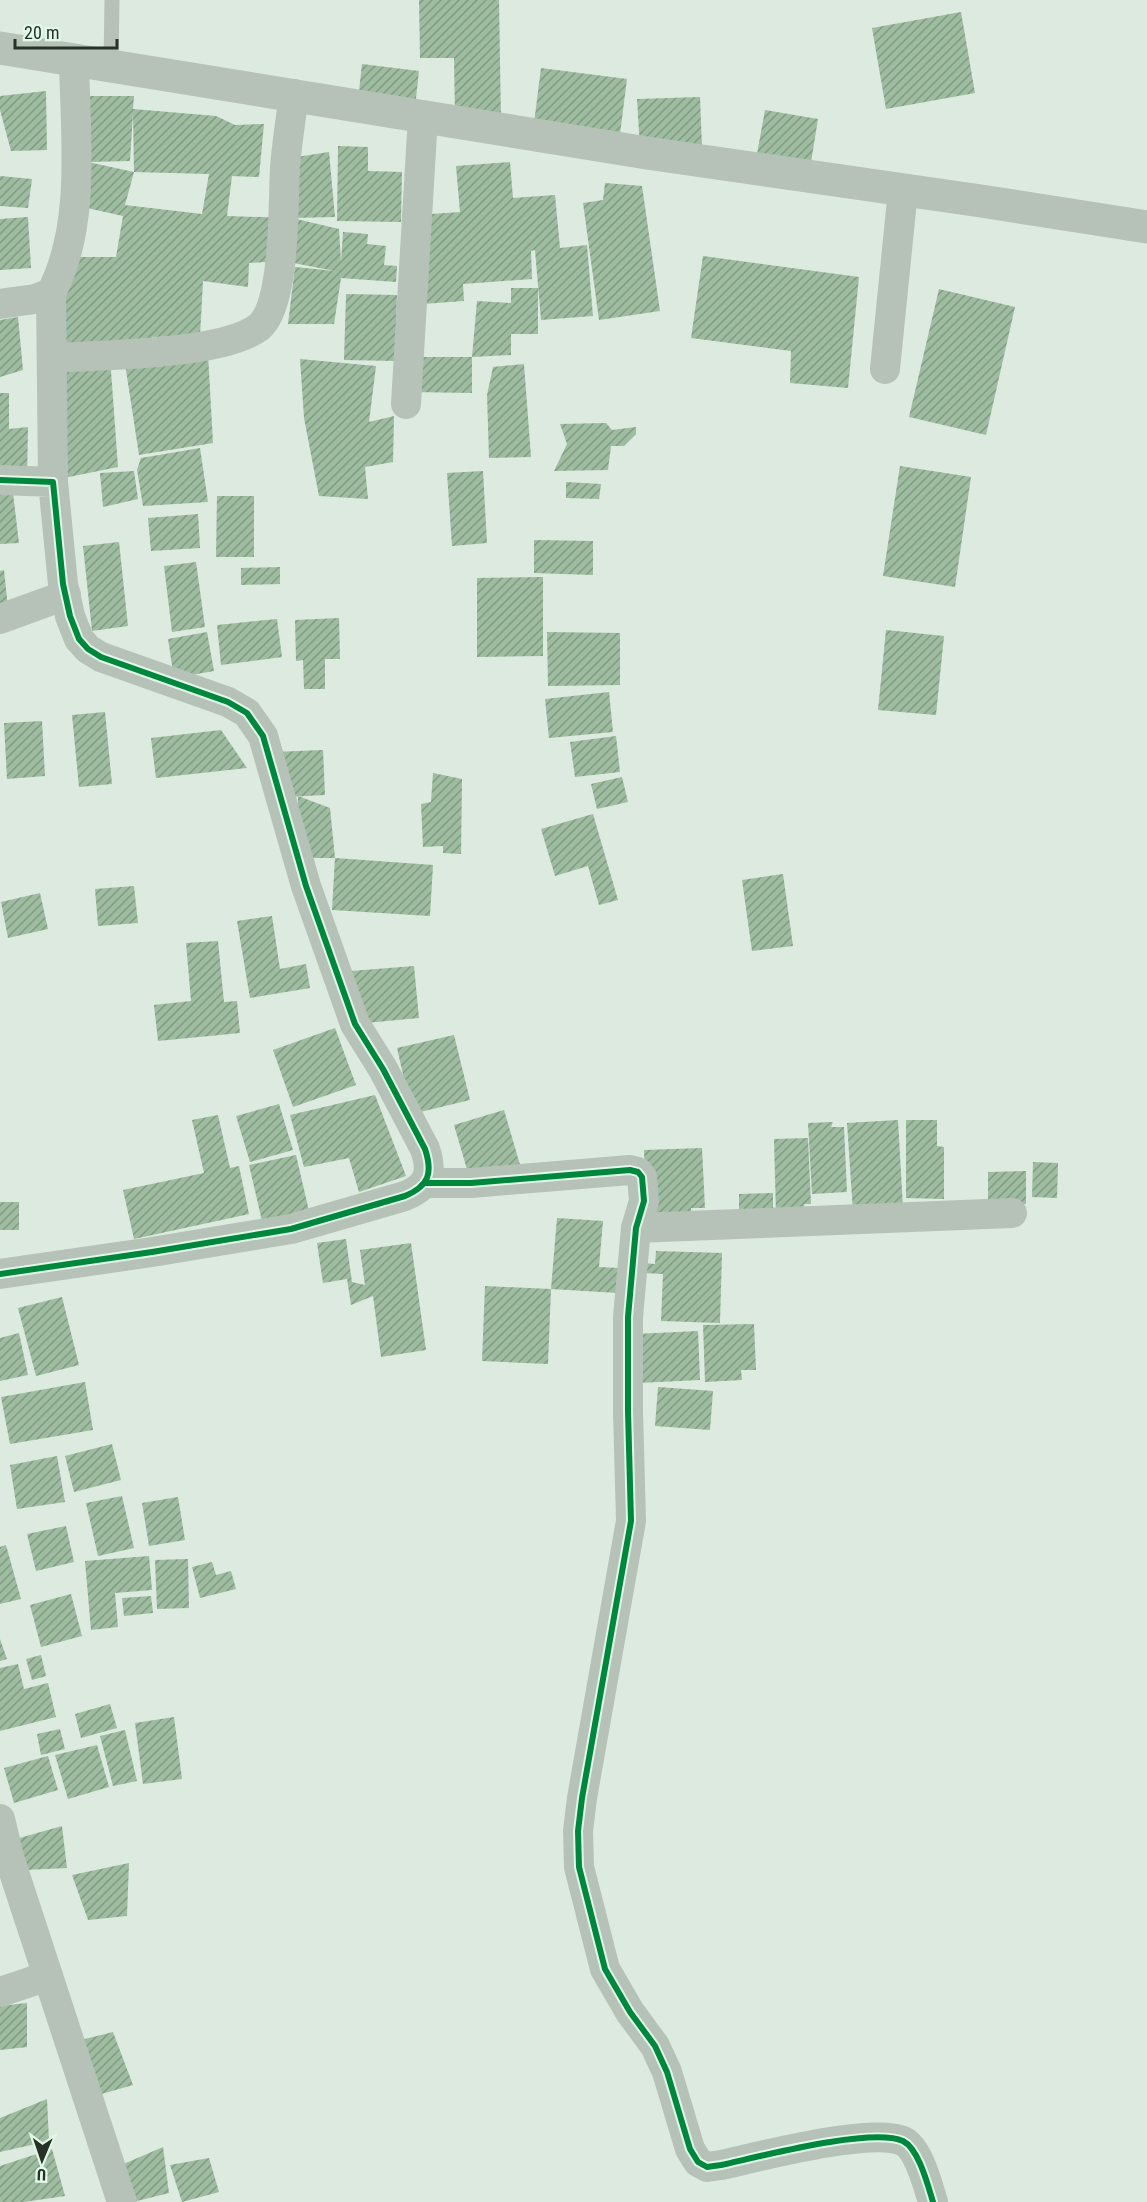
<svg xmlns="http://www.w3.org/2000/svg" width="1147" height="2202" font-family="'Roboto Condensed',sans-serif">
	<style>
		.building { fill: url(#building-hatch); fill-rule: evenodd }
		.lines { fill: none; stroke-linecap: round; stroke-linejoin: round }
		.service { stroke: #b6c2b8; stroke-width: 15 }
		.minor { stroke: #b6c2b8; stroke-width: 30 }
		.tertiary { stroke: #b6c2b8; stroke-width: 33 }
		.cycleway-casing { stroke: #e2f8e8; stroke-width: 10 }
		.cycleway { stroke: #00873e; stroke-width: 6 }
	</style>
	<defs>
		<pattern id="building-hatch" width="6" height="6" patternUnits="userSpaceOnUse" patternTransform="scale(1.5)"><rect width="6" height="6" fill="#9ebda0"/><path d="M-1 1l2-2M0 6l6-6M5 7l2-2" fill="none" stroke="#819a82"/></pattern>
	</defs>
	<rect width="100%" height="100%" fill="#dceae0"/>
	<g class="building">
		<polygon points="419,0 499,0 501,122 455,116 454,58 420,58"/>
		<polygon points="961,12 975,93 886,109 872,28"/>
		<polygon points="362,64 419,71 415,107 358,100"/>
		<polygon points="541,68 627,79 620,134 534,123"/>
		<polygon points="46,91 47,150 11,151 0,110 0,96"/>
		<path d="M90,96H134L133,109L216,116L235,125L264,124L259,177L232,176L227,216L292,218L290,158L329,152L335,217L292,218L339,229L341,262L343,232L368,234L367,244L386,246L384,265L397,266L396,282L341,278L334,324H288L295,267L335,271L283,261L249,263L248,287L203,281L200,336L152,337L151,358L208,354L213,443L139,455L124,357H110L118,467L59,479L67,257H116L123,216L78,206ZM133,113L134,172L209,174L202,214L125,205L134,172L88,162L130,161Z"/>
		<polygon points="700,97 702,148 640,149 637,99"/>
		<polygon points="765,110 818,119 809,175 755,165"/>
		<polygon points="338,146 368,147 368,171 402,172 401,222 337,221"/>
		<polygon points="510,162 513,198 555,195 560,248 587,245 593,316 541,320 535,250 531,251 532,279 463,284 464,301 409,305 402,216 460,212 456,166"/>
		<polygon points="0,176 32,179 28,208 0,206"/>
		<polygon points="605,183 642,186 660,311 599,320 583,203 603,200"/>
		<polygon points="28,217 31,268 0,270 0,219"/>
		<polygon points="703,256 859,277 848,388 790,383 791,351 691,338"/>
		<polygon points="511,288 538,288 538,334 511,334 511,355 472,357 472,393 411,392 411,357 472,357 477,301 511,303"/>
		<polygon points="939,289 1015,307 986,435 909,417"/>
		<polygon points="346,294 397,295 395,361 344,360"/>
		<polygon points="18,317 23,370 0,377 0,320"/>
		<polygon points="300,359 376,366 369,422 394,416 393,462 365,467 368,499 319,496 304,418"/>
		<polygon points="524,364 531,457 489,458 487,395 493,367"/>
		<polygon points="0,393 9,393 9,429 28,427 27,480 0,477"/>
		<polygon points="606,423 612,430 636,427 636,434 624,446 611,446 608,470 554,471 567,444 560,424"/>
		<polygon points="200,448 208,502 143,506 137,470 141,458"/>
		<polygon points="900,466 971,477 955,587 883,576"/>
		<polygon points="134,471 138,499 103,507 100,473"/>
		<polygon points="483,471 487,543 452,546 447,473"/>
		<polygon points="566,482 601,484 599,499 566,498"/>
		<polygon points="0,485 12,485 19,543 0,544"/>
		<polygon points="217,496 254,496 254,557 216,557"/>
		<polygon points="198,514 200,548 151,551 148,518"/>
		<polygon points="534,540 593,541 593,575 534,573"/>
		<polygon points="119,542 128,626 92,631 83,546"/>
		<polygon points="196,562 205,627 172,632 164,566"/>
		<polygon points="280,567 280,584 241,585 241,568"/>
		<polygon points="4,570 8,608 0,609 0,571"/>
		<polygon points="543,577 543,656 477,657 477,578"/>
		<polygon points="339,618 340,659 325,659 325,689 304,689 303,660 296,661 295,620"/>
		<polygon points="277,619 282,657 221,665 217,625"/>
		<polygon points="886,630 944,636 936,715 878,710"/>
		<polygon points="207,632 214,671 174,678 168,639"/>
		<polygon points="547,632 620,633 620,685 548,686"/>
		<polygon points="609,692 613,732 549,738 545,699"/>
		<polygon points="105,712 112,784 79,787 72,715"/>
		<polygon points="42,721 45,776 7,779 4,723"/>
		<polygon points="221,730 247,768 156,778 151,738"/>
		<polygon points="616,736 620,772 575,777 570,742"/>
		<polygon points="323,750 325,795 288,797 273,752"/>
		<polygon points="433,773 462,779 461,854 443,853 443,846 423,847 421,804 431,802"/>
		<polygon points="622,777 628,802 597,809 591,784"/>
		<polygon points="298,796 330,808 335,858 433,865 430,916 332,910 335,858 298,858"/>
		<polygon points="593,814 618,900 599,905 588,866 555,876 541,829"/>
		<polygon points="783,874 793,946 752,951 742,880"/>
		<polygon points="134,886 138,923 98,926 95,889"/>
		<polygon points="40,893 48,929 8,938 1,902"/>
		<polygon points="272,916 280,969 306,964 310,988 250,998 237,921"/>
		<polygon points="218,941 224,1002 237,1001 240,1033 158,1041 154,1005 191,1001 186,943"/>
		<polygon points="414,966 419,1018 355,1024 351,971"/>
		<polygon points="335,1028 356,1085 293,1107 273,1050"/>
		<polygon points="454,1035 470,1100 412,1114 397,1048"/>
		<polygon points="375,1095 406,1176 359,1192 349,1158 304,1167 290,1115"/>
		<polygon points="279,1104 293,1150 250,1162 236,1116"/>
		<polygon points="504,1110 521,1168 471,1183 454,1125"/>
		<polygon points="218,1115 230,1168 239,1166 249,1214 134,1239 123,1190 204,1173 192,1120"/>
		<polygon points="898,1120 903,1208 853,1212 847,1123"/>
		<polygon points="906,1120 937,1120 937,1146 944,1147 944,1199 906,1198"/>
		<polygon points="833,1122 831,1127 844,1127 847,1192 812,1194 808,1123"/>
		<polygon points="808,1138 811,1204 804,1204 805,1213 776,1215 774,1139"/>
		<polygon points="702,1148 705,1208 691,1208 692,1221 647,1215 644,1150"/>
		<polygon points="296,1155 309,1211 262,1221 249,1165"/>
		<polygon points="1033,1162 1058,1163 1057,1198 1032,1197"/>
		<polygon points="1026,1171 1026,1204 988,1204 988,1172"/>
		<polygon points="773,1193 773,1217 739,1217 739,1194"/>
		<rect x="0" y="1202" width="19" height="28"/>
		<polygon points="557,1218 603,1221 599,1267 619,1268 618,1293 551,1289"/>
		<polygon points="346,1239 352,1282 365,1285 360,1250 411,1243 426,1350 381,1357 373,1296 351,1305 347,1279 323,1283 317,1243"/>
		<polygon points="656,1251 722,1253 720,1323 661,1321 663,1274 643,1273 643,1263 655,1264"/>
		<polygon points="485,1286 551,1289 548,1364 482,1361"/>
		<polygon points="62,1297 79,1365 36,1376 18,1308"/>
		<polygon points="754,1324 756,1370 741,1370 742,1380 705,1382 703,1325"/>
		<polygon points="698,1331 700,1380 638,1383 635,1334"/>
		<polygon points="19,1333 28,1375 0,1381 0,1338"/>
		<polygon points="85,1382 93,1430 10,1444 1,1397"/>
		<polygon points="658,1387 713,1391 710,1430 655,1426"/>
		<polygon points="112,1444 121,1480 74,1492 65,1456"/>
		<polygon points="57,1456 65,1502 17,1509 10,1465"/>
		<polygon points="122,1496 134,1548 98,1556 86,1503"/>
		<polygon points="178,1497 185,1540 149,1546 142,1503"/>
		<polygon points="66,1526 74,1562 36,1571 27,1534"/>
		<polygon points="6,1545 21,1599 0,1604 0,1547"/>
		<polygon points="149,1556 152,1590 115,1593 118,1627 91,1630 85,1561"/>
		<polygon points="188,1559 189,1608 157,1609 155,1560"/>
		<polygon points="212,1562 216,1575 231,1571 236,1589 200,1598 192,1567"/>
		<polygon points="71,1594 82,1636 41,1647 30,1605"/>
		<polygon points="151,1596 153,1613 124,1616 122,1598"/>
		<polygon points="0,1639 7,1659 0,1661"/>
		<polygon points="41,1655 46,1676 32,1680 26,1659"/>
		<polygon points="18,1664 24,1689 48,1683 56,1717 0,1731 0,1668"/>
		<polygon points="110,1704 117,1728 81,1738 75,1714"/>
		<polygon points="174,1717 182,1779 143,1784 135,1723"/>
		<polygon points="60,1729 65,1749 41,1755 37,1734"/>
		<polygon points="125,1730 137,1781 113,1786 100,1736"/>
		<polygon points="97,1745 109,1787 68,1799 55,1755"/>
		<polygon points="48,1756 58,1790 14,1803 4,1768"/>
		<polygon points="62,1826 67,1868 25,1870 16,1839"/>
		<polygon points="129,1863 127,1916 88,1920 72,1875"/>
		<polygon points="27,2003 27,2047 0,2050 0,2006"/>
		<polygon points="113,2032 133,2085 98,2095 81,2040"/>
		<polygon points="47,2099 49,2141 0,2152 0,2118"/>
		<polygon points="163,2147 169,2193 133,2202 119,2166"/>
		<polygon points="52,2149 65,2196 24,2202 0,2202 0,2166"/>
		<polygon points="209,2158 219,2192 182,2202 170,2165"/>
	</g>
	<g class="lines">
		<polyline class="service" points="111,65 112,0"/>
		<g class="minor">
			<polyline points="51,293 53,482"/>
			<path d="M0,304L35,299L51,293C87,225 75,134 74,59"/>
			<path d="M53,358C100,355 223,355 259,327C286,305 283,202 285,167C287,143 291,118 294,94"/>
			<polyline points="885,369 903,190"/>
			<polyline points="406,404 423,116"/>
			<path d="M0,480L53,482L63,584L70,616L79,639L88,649L101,657L228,702L247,713L263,736L306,886L355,1024L383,1069L425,1149C433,1173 429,1186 405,1196L291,1229L152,1252L0,1274"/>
			<polyline points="0,619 66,595"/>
			<path d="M425,1183H471L630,1170L638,1172L642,1177L644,1201L636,1228L628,1317V1411L631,1521L582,1798L578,1831L579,1867L605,1969L630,2012L655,2046L667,2072L690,2149L698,2162L707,2167L721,2165C758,2157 871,2127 903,2141C919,2149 928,2186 933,2202"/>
			<polyline points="636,1228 1012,1213"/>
			<polyline points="0,1819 9,1857 122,2202"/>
			<polyline points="0,1992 48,1976"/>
		</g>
		<polyline class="tertiary" points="0,48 647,153 981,201 1147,227"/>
		<defs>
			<g id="cycleway">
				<path d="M0,480L53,482L63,584L70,616L79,639L88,649L101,657L228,702L247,713L263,736L306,886L355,1024L383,1069L425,1149C433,1173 429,1186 405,1196L291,1229L152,1252L0,1274"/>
				<path d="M425,1183H471L630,1170L638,1172L642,1177L644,1201L636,1228L628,1317V1411L631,1521L582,1798L578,1831L579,1867L605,1969L630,2012L655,2046L667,2072L690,2149L698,2162L707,2167L721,2165C758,2157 871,2127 903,2141C919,2149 928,2186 933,2202"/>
			</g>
		</defs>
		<use href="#cycleway" class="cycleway-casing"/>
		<use href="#cycleway" class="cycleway"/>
	</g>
	<g transform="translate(42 2160) rotate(182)" stroke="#e2f8e8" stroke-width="4.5" paint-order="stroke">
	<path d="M0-4.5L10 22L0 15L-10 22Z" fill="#253225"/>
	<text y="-9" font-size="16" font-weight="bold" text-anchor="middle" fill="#253225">U</text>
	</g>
	<path d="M15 39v9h102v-9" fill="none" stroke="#253225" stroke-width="3"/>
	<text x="24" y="39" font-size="18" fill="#253225" stroke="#e2f8e8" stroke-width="4.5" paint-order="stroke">20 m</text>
</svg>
